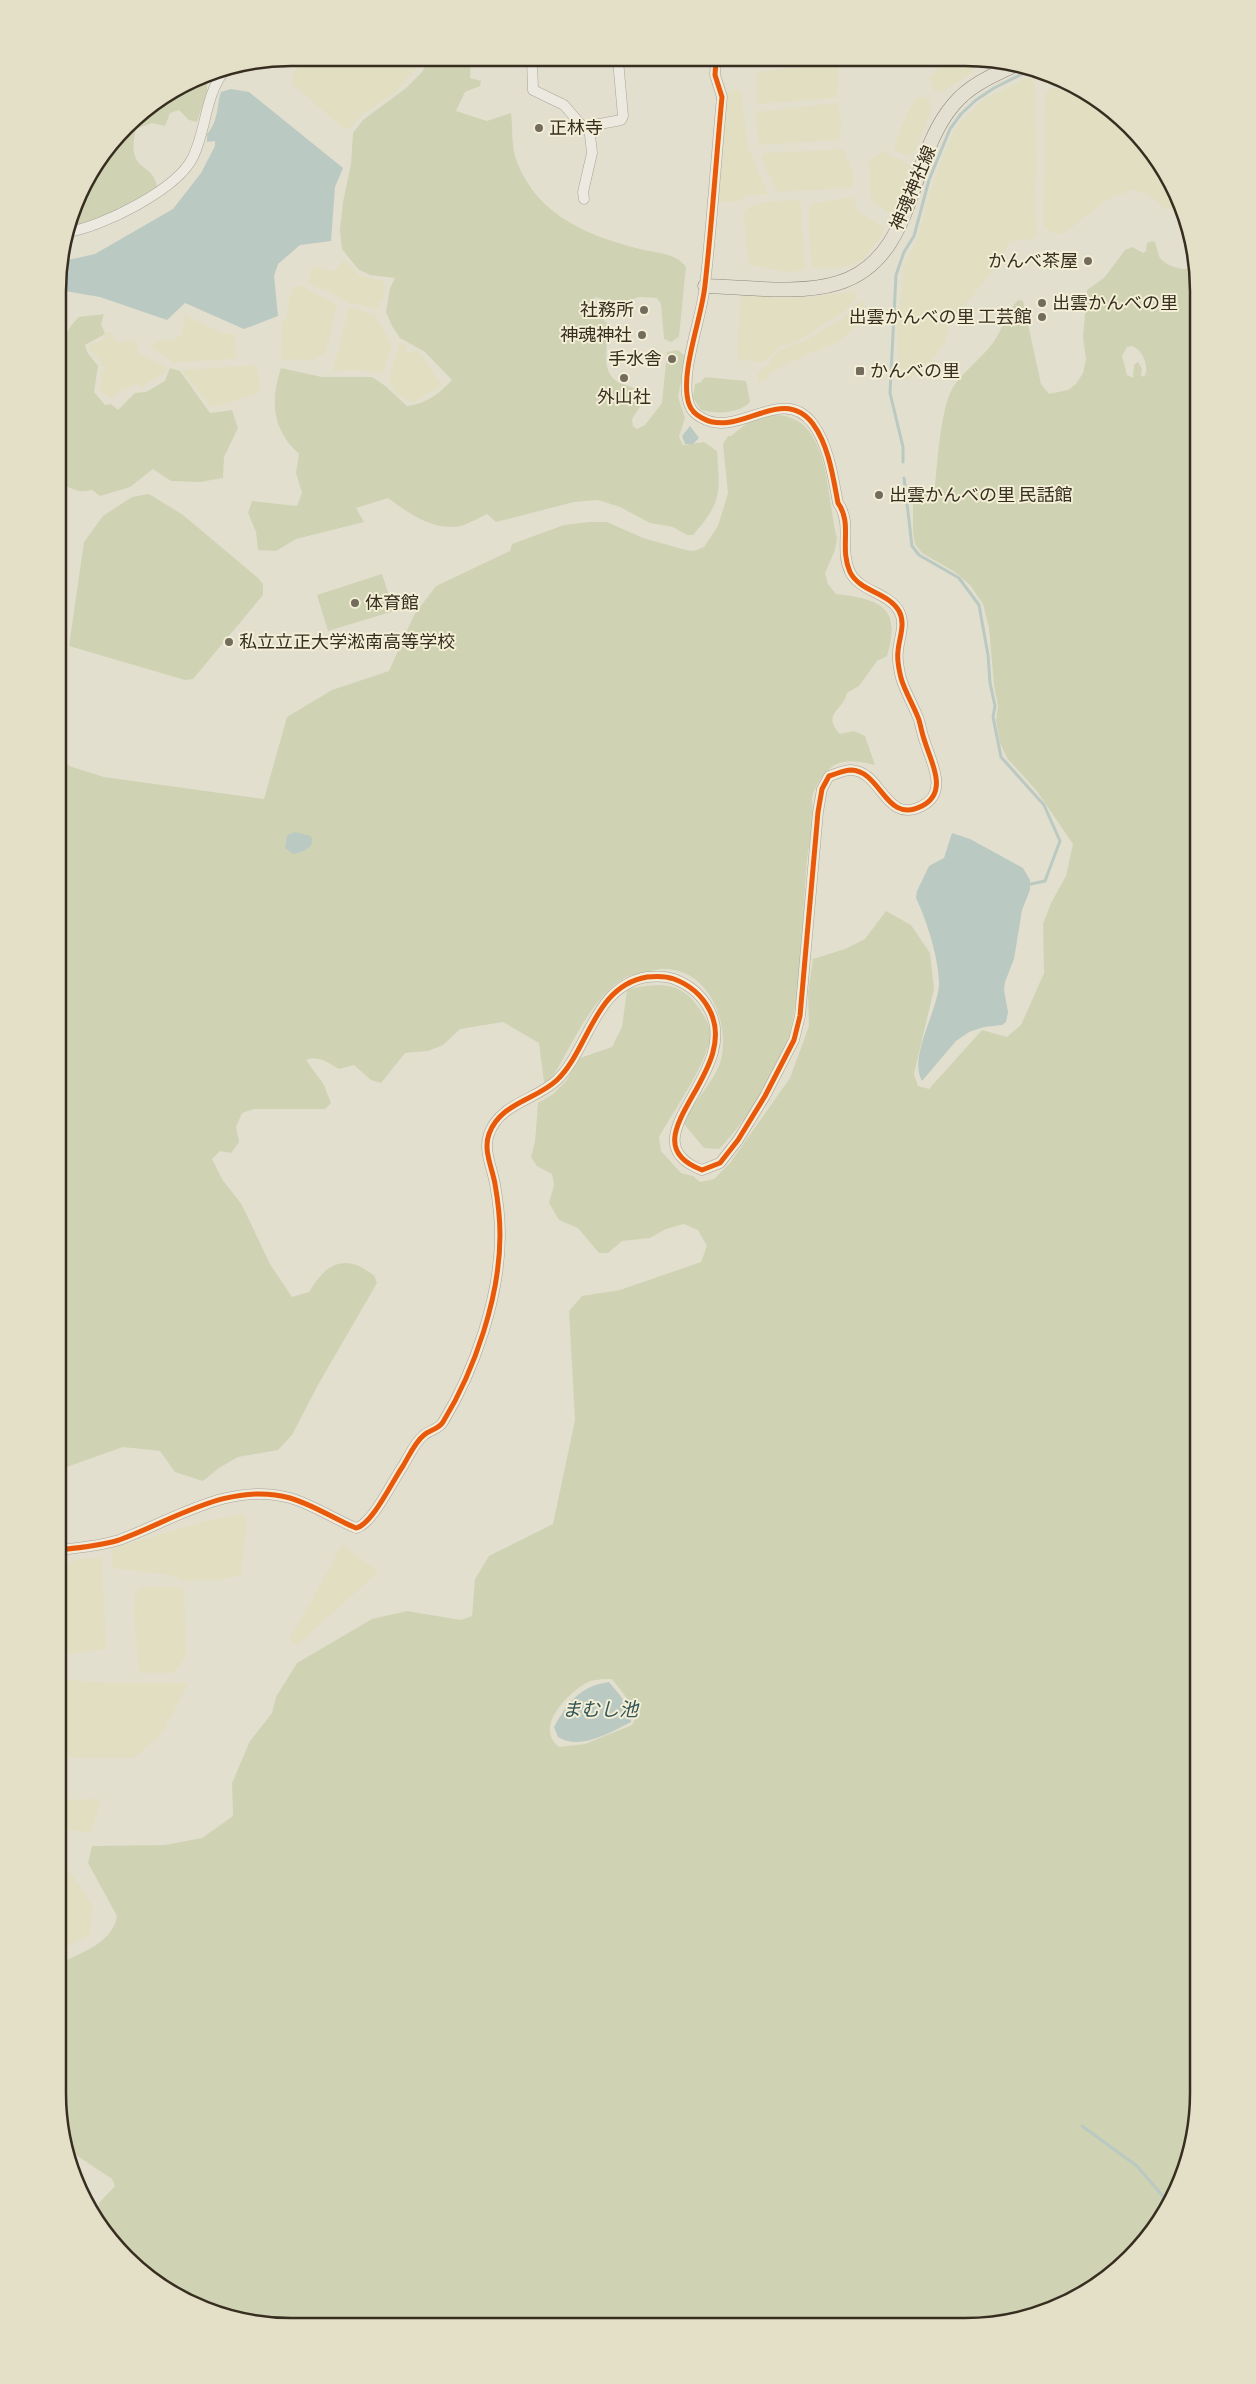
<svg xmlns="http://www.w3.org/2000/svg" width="1256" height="2384" font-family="Bitter,'Noto Sans JP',serif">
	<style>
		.farmland { fill: #e1dec1 }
		.green { fill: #cfd3b3; fill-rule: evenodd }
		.water { fill: #bac9c1 }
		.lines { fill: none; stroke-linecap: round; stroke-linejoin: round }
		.stream { stroke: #bac9c1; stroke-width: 3 }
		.minor-casing { stroke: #a9a498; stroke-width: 11 }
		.major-casing { stroke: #8e897e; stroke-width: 15 }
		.minor { stroke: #ece9e0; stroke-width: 10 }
		.major { stroke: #e3e0d2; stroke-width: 14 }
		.cycleway-casing { stroke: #f3eed6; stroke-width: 8 }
		.cycleway { stroke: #e8590c; stroke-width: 5 }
		.poi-dot { fill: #736c5d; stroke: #f3eed6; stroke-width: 2 }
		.labels { text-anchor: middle; stroke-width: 4; stroke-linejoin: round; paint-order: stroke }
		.poi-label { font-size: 18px; fill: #372e20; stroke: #f3eed6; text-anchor: start }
		.street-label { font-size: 18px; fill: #372e20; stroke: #f3eed6 }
		.water-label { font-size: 19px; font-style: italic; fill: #315456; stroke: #f3eed6 }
		.rim { fill: none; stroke: #372e20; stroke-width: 2.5 }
	</style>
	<rect width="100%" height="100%" fill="#e3dfcf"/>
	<g class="farmland">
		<polygon points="302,58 425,58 395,93 361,115 350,128 345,129 292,84 292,79"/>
		<polygon points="944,62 971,62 974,68 971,73 940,93 934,91 932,83 928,79"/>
		<polygon points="839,63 837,95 834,98 756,104 756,72"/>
		<polygon points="1031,76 1035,79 1037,171 1035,186 1037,236 1033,239 1012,241 1008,244 999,263 955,318 949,327 946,342 927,366 907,380 898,373 897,316 902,289 903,267 917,240 933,182 947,146 957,126 984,99"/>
		<polygon points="1049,88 1078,88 1119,115 1159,161 1161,174 1170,183 1178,199 1176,209 1164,209 1149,195 1140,191 1131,190 1107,200 1063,234 1051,233 1043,225 1045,96"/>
		<polygon points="737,89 741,92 748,147 768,194 746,196 739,201 718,202 716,200 727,92"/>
		<polygon points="920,97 929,100 932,110 915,151 907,156 895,150 895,145 901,127 915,99"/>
		<polygon points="838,103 841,118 840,137 838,140 759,145 755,112"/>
		<polygon points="843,149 854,174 852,188 777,192 761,158 765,153"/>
		<polygon points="882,152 911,165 897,211 893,213 889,213 873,202 870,194 870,170 867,161"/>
		<polygon points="854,197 857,211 884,227 882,234 863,260 842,268 811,268 809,207 811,204"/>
		<polygon points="796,200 801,204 805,270 787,272 748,265 744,214 747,208 765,202"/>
		<polygon points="345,260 355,269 358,275 384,281 385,294 376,310 359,304 350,304 330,292 308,284 312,266 333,271"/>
		<polygon points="301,286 337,305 326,352 313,360 281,359 282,324 287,316 289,298 294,287"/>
		<polygon points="854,291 856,293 856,300 841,315 823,324 807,336 789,345 781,345 765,362 740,360 737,357 740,297 742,295 811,297"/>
		<polygon points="864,302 865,312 861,324 854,328 838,342 792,361 769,374 766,381 759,381 757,373 768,365 776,352 808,339 843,318 856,304"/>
		<polygon points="349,307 375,315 392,345 383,373 355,370 333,371"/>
		<polygon points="183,315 223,333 234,334 237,358 175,363 150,347 160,340 173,340 181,336 184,326"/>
		<polygon points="110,332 117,342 135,340 139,354 167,368 162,375 147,382 144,387 137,384 117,392 113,399 98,390 102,380 100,373 104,369 101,362 94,352 90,351 88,345 105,339 105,334"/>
		<polygon points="404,343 408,353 418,350 442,386 411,403 394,391 389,380 399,344"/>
		<polygon points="257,365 260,388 258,393 214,407 209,405 182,370"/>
		<polygon points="243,1514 247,1520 241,1575 221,1580 182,1581 170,1575 113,1568 111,1548 214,1519"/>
		<polygon points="342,1544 378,1572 297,1645 289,1639 311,1602"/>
		<polygon points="102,1558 106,1649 70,1654 58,1646 58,1567 80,1559"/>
		<polygon points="144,1587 184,1587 186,1655 176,1671 171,1673 139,1673 134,1612 135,1592"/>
		<polygon points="58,1679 109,1683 188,1683 163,1732 134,1758 86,1758 58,1756"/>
		<polygon points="101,1799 91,1833 58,1828 58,1800"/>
		<polygon points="58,1868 68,1869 93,1906 90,1935 58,1951"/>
	</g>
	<g class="green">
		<path d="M430,58L471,59L470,78L481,81L480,86L465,92L456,111L487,121L511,113C513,128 511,148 517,162C538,217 591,237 644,250C659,253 677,254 686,267L679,337L671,342L664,339L661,304L657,298L639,297L620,304L595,297L591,305L593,310L607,323C610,339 599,367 615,380C621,385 633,387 640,390C646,402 638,409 632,419L633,426L637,429L645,425L662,403L667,352L678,350L686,357L678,397L685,418L679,437L683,445L704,442L717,451C720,494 722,502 693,535H687L673,527L650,523L620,507L598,500L574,502L496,522L487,514C476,519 463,528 451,527C427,527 406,511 388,498L356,508L364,522L296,539L276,551L258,550L256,532L248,513L252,501L297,506L302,493L296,473L299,454C272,429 270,402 281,368L322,377H372L384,385L407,406C426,404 440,393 452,380L425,352L400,338L392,326L386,312L390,288L395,278L370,275L358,269L342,249L340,230L343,202L351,164L353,133L363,120L406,88L422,72Z"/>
		<path d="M210,73L207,77V92L197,122L189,120L179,110L170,113L165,126L152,123L136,129C125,174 154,161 157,187C131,204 101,222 70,227L82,187L137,116L202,75Z"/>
		<path d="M1152,241L1155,242C1157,247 1158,255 1160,258C1168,268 1184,270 1195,269L1198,291V2109L1181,2182L1150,2235L1095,2287L1040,2314L965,2326L260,2324L201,2309L137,2269L97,2223L95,2218L99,2203L115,2186L112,2179L70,2151L67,2153L58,2093V1964C79,1954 113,1943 117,1916L88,1863L92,1846L165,1845L202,1838L233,1816L232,1783L250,1741L272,1713L276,1697L297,1663L372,1619L407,1611L461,1620L472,1616L475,1579L489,1556L553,1524L575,1420L569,1311L582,1296L620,1290L701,1262L707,1246L698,1230L684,1224L666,1229L650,1238L622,1241L608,1253H599L578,1228L559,1220L549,1203L554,1185L552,1174L537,1166L531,1157L535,1142L538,1103L553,1094L566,1081L580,1058L612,1047L622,1027L627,990C648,984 674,980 691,998C699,1007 708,1020 710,1031C714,1054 671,1115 659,1137L661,1151L681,1173L693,1176L700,1182L714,1179L730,1163L790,1078L809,1026L808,993L813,959L845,949L865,939L886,911L911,925L930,953L934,989L914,1074L918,1086L929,1089L982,1030L1007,1037L1021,1025L1044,973L1043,924L1051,903L1066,876L1073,844L1036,790L1007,758L1000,743L996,721L998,706L994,685L989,628L983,604L970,585L955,572L922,553L915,544L913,532V496L918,491H927L935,487C937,463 941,409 952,389C962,372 981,359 993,343C1002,330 1007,312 1018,300L1023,301L1041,384L1049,394L1068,390L1076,384L1083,373L1086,359L1083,338L1087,290L1104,278L1125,250L1132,247L1143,253L1146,251L1147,243ZM1132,346C1143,350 1150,367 1144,377L1141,375L1142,369L1138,362L1134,365L1133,378L1127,375L1122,356L1127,347ZM603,1679H612C620,1690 642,1712 632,1725L585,1744L559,1747C533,1727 569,1692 588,1682C592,1680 598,1680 603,1679Z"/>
		<path d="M104,314L101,324L105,334L85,345L87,352L98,366L94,392L105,405L111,404L118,410L135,393L146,392L165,381L170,368L180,371L210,413L232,410L238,428L224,457L223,478L200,482L171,481L153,469L130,487L100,496L92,490C78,493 71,490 61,481L59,378L63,376C59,353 61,334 79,317Z"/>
		<path d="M705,377L746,381L750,402C738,414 718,414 701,410L693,398L695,384L701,382Z"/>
		<path d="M774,415C832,414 826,500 837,538L835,550L825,573L828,584L836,594C880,599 902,607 887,656L877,661L859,686L847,693C843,711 821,714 840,734L854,731L865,736L875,765C843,757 829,760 814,791C810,799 814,812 813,821C811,834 809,846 807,859C802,915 803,973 791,1029C784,1063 744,1124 719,1149L704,1148L684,1124C692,1100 718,1080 722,1055C728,1018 707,969 664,969C658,969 651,971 645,973C639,974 630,975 624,978C591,999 574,1041 555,1073L547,1082H544L539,1043L503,1022L460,1029L443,1045L428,1051L405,1053L381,1083L371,1080L354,1065L339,1069C329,1063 318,1055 306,1060L324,1085L331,1103L325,1109H254L242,1113L236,1127L239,1142L231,1153L220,1151L212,1159L222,1179L242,1205L270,1264L292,1297L309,1292C319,1276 331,1259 353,1264C360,1265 368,1272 374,1275L377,1283L318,1385L292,1435L278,1450L238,1457L219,1468L203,1481L175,1472L160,1451L123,1447L58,1470L59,760L72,767L104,777L264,799L287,717L332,690L389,671L414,615L436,586L510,551L512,544L564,525L589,522H607L643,538L686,550L694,551L704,547L718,526L728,493L723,444L728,436H731L747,423Z"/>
		<polygon points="149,494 183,515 258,578 263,584 263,595 193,679 185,680 69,646 84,542 103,516 132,497"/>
		<polygon points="382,574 394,611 328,631 317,595"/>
	</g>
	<g class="water">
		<path d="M231,89L249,92L343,168L335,187L331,241L300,245L278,264L274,276L278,316L244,329L185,303L167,320L100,297L59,290V262L95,254L173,209L201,173L215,146V141L207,142V134C219,120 216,108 221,92Z"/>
		<polygon points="690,426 699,438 693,444 685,444 682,436"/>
		<path d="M295,832L311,836C316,848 303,852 293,854L285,848L287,835Z"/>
		<path d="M952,833L970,839L1023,868L1030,880V890L1022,910L1014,959L1005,982L1004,990L1008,1012L1006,1022L1002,1025L984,1027L969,1032L956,1041L922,1081C908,1057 938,1011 939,984C939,959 927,921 916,898L917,891L929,866L944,858Z"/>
		<path d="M609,1682C617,1692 633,1708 631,1722C611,1732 580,1751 558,1737L554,1727C568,1702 580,1686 609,1682Z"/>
	</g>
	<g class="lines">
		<g class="stream">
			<polyline points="903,462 903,447 890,393 896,275 904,252 914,236 929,180 950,129 961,114 976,100 994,88 1032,69"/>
			<polyline points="904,478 912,546 919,555 959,578 979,605 988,655 990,683 995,706 993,717 1001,757 1044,805 1060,841 1045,881 1026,885"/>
			<polyline points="1082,2126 1137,2166 1167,2201 1167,2205"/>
		</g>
		<defs>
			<g id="minor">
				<polyline points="532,59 533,90 564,105 583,127 589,126"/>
				<polyline points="584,199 583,192 592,153 589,126 621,120 623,116 618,60"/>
				<path d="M68,232C102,227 178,189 193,157C207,128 204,98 224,71"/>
				<path d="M58,1550C78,1548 100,1546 119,1540C174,1520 230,1481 290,1498C314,1505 334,1519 356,1528C372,1525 393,1480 403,1466C409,1456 415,1442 424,1435C430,1430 439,1429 443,1422C475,1370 500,1296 500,1235C500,1218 498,1201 495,1184C492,1167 483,1150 489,1134C500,1103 536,1100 557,1080C589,1049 594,986 647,977C656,976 666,976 674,979C690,985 701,994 709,1009C744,1073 623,1140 702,1170L720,1163L738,1140L765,1096L794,1040L800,1016L818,812L822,789L829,776C836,774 844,770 851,770C882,771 885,825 922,806C949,792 931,762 925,742C922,734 921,727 919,720C914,706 905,692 901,678C899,670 897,659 898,651C899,638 906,624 899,611C888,592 860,592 850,572C839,548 853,524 838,503C833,477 829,446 813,424C782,383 739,439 702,418C696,415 691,410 689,404C679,374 702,318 705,285C712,223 716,160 722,97L715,75L716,60"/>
			</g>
			<path id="major" d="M705,286C745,287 799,295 838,283C917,259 907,158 954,104C971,84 994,75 1017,64"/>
		</defs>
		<use href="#minor" class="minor-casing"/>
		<use href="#major" class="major-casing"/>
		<use href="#minor" class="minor"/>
		<use href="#major" class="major"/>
		<defs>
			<path id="cycleway" d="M58,1550C78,1548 100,1546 119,1540C174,1520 230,1481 290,1498C314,1505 334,1519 356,1528C372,1525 393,1480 403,1466C409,1456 415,1442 424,1435C430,1430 439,1429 443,1422C475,1370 500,1296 500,1235C500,1218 498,1201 495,1184C492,1167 483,1150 489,1134C500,1103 536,1100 557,1080C589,1049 594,986 647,977C656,976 666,976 674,979C690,985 701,994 709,1009C744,1073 623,1140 702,1170L720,1163L738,1140L765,1096L794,1040L800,1016L818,812L822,789L829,776C836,774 844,770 851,770C882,771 885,825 922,806C949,792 931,762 925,742C922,734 921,727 919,720C914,706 905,692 901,678C899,670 897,659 898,651C899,638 906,624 899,611C888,592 860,592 850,572C839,548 853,524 838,503C833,477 829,446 813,424C782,383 739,439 702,418C696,415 691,410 689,404C679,374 702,318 705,285C712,223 716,160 722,97L715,75L716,60"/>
		</defs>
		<use href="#cycleway" class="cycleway-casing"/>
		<use href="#cycleway" class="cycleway"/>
	</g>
	<g class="poi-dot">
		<circle cx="539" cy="128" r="5"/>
		<circle cx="1088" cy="261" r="5"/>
		<circle cx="1042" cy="303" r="5"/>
		<circle cx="644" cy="310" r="5"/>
		<circle cx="1042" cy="317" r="5"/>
		<circle cx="642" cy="335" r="5"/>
		<circle cx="672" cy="359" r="5"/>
		<rect x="855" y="366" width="10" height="10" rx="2.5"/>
		<circle cx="624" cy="378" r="5"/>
		<circle cx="879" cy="495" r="5"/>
		<circle cx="355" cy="603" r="5"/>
		<circle cx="229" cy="642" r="5"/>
	</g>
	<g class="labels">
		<g class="poi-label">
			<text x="549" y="134">正林寺</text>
			<text x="1078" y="267" text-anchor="end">かんべ茶屋</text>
			<text x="1052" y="309">出雲かんべの里</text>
			<text x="634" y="316" text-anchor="end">社務所</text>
			<text x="1032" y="323" text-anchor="end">出雲かんべの里 工芸館</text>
			<text x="632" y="341" text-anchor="end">神魂神社</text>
			<text x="662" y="365" text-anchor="end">手水舎</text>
			<text x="870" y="377">かんべの里</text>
			<text x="624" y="403" text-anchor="middle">外山社</text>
			<text x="889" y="501">出雲かんべの里 民話館</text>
			<text x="365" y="609">体育館</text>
			<text x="239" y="648">私立立正大学淞南高等学校</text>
		</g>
		<g class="street-label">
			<text transform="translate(913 188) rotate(-67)" y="6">神魂神社線</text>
		</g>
		<g class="water-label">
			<text x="600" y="1716">まむし池</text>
		</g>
	</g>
	<path d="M0 0H1256V2384H0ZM291 66H965A225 225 0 0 1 1190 291V2093A225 225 0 0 1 965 2318H291A225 225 0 0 1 66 2093V291A225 225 0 0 1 291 66Z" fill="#e4dfc7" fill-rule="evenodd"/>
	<path class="rim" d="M291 66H965A225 225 0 0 1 1190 291V2093A225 225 0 0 1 965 2318H291A225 225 0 0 1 66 2093V291A225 225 0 0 1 291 66Z"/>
</svg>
